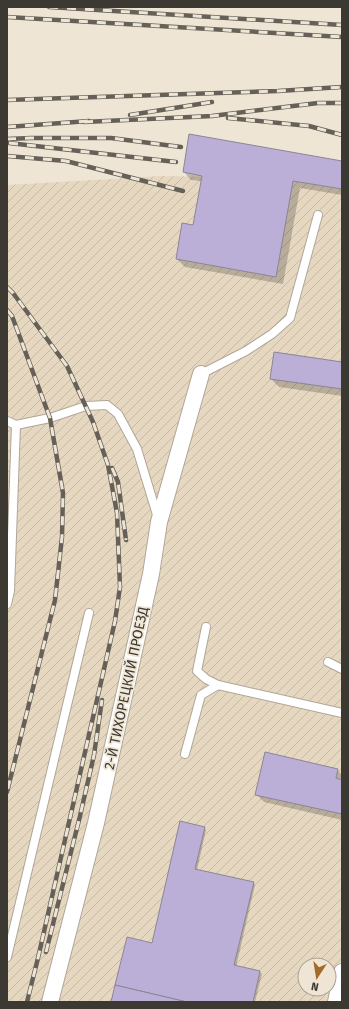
<svg xmlns="http://www.w3.org/2000/svg" width="349" height="1009" font-family="'Fira Sans',sans-serif">
	<style>
		.industrial { fill: url(#industrial-furrows); fill-rule: evenodd }
		.shadow { fill: #0003 }
		.building { fill: #bbafd7; stroke: #8b8695 }
		.lines { fill: none; stroke-linecap: round; stroke-linejoin: round }
		.lane-casing { stroke: #b0a698; stroke-width: 10 }
		.street-casing { stroke: #b0a698; stroke-width: 18 }
		.lane { stroke: #fff; stroke-width: 8 }
		.street { stroke: #fff; stroke-width: 16 }
		.rail-casing { stroke: #666158; stroke-width: 4.5 }
		.rail { stroke: #efe5d5; stroke-width: 3; stroke-dasharray: 9; stroke-linecap: butt }
		.labels { text-anchor: middle; stroke-width: 3.5; stroke-linejoin: round; paint-order: stroke }
		.street-label { font-size: 14px; fill: #3c3832; stroke: #efe5d5 }
	</style>
	<defs>
		<pattern id="industrial-furrows" width="10" height="10" patternUnits="userSpaceOnUse"><rect width="10" height="10" fill="#e6d7c1"/><path d="M-1 1l2-2M0 10L10 0M9 11l2-2" fill="none" stroke="#c6b9a6"/></pattern>
	</defs>
	<rect width="100%" height="100%" fill="#efe5d5"/>
	<path class="industrial" d="M162,176L342,179V1002H7V185ZM305,965H329V989H305Z"/>
	<g class="shadow">
		<polygon points="342,162 342,195 300,188 283,284 185,267 177,259 194,226 202,181 191,180 184,172"/>
		<polygon points="342,363 342,396 279,387 271,379"/>
		<polygon points="337,770 342,775 342,820 264,802 256,794"/>
		<polygon points="204,828 206,830 197,870 253,883 255,885 236,967 260,972 262,974 255,1002 112,1002 152,944"/>
	</g>
	<g class="building">
		<polygon points="189,134 342,161 342,189 293,181 276,277 176,259 182,223 193,225 202,176 183,172"/>
		<polygon points="274,352 342,362 342,389 270,379"/>
		<polygon points="265,752 338,769 336,778 342,780 342,814 255,795"/>
		<polygon points="180,821 205,827 195,869 254,882 234,965 260,971 253,1002 187,1002 115,985 127,937 152,943"/>
		<polygon points="115,985 187,1002 111,1002"/>
	</g>
	<g class="lines">
		<defs>
			<g id="lane">
				<polyline points="201,374 246,351 272,334 290,318 318,215"/>
				<polyline points="7,421 16,425 50,418 86,406 107,405 118,414 137,449 158,518"/>
				<polyline points="7,604 10,591 16,425"/>
				<polyline points="206,627 197,671 206,679 218,685"/>
				<polyline points="328,662 342,669"/>
				<polyline points="185,754 201,695 218,685 342,713"/>
				<polyline points="7,957 89,613"/>
			</g>
			<g id="street">
				<polyline points="50,1002 96,823 151,574 159,522 201,374"/>
				<polyline points="336,1002 342,972"/>
			</g>
		</defs>
		<use href="#lane" class="lane-casing"/>
		<use href="#street" class="street-casing"/>
		<use href="#lane" class="lane"/>
		<use href="#street" class="street"/>
		<defs>
			<g id="rail">
				<polyline points="49,7 342,25"/>
				<polyline points="7,17 342,37"/>
				<polyline points="7,100 278,91 342,87"/>
				<polyline points="130,115 212,102"/>
				<polyline points="228,118 309,126 342,135"/>
				<polyline points="84,122 212,116 318,103 342,103"/>
				<polyline points="7,127 89,121"/>
				<polyline points="7,139 31,138 111,138 181,147"/>
				<polyline points="9,143 176,162"/>
				<polyline points="7,156 66,161 183,191"/>
				<polyline points="7,287 13,293 67,366 93,422 108,465 117,513 120,587 115,621 38,958 27,1002"/>
				<polyline points="7,310 12,316 50,418 63,493 62,537 55,600 7,792"/>
				<polyline points="112,468 118,482 126,540"/>
				<polyline points="46,952 80,816 94,755 102,700"/>
			</g>
		</defs>
		<use href="#rail" class="rail-casing"/>
		<use href="#rail" class="rail"/>
	</g>
	<g class="labels">
		<g class="street-label">
			<text transform="translate(126 688) rotate(-78)" y="5">2-Й ТИХОРЕЦКИЙ ПРОЕЗД</text>
		</g>
	</g>
	<rect width="349" height="1009" fill="none" stroke="#3c3832" stroke-width="16"/>
	<g transform="translate(317 977) rotate(192)"><circle r="19" fill="#efe5d5" stroke="#a7a094"/>
	<path d="M0-3L7 15L0 10L-7 15Z" fill="#a36a28"/>
	<text y="-6" font-size="11" font-weight="bold" text-anchor="middle" fill="#3c3832">N</text>
	</g>
</svg>
